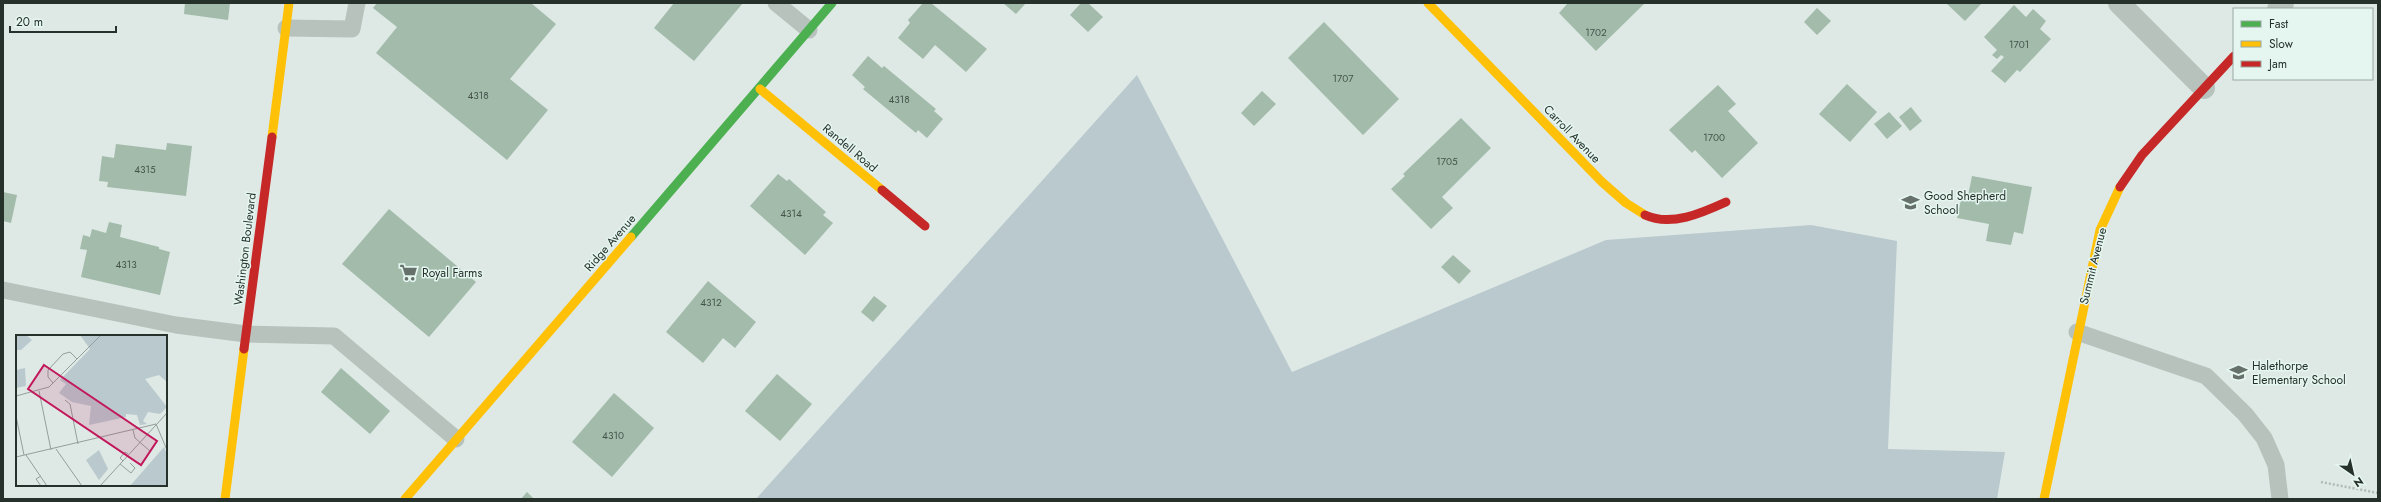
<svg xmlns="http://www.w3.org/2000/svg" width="2381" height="502" font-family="Jost,sans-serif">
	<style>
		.green { fill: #b9c9ce }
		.building { fill: #a2bbab }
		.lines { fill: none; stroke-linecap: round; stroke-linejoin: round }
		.path { stroke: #b0bab5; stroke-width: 2.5; stroke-dasharray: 2 2; stroke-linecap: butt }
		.lane { stroke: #b7c2bd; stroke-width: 17 }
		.street { stroke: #b7c2bd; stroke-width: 22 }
		.fast { stroke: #4caf50; stroke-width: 9 }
		.slow { stroke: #ffc107; stroke-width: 9 }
		.jam { stroke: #c62828; stroke-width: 9 }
		.labels { text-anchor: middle; stroke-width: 3; stroke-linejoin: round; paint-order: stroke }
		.number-label { font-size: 10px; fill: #45544b }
		.street-label { font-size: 12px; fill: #26312b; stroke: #e5f6f0 }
		.poi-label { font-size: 12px; fill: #26312b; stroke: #e5f6f0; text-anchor: start }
		.inset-road { fill: none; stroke: #949f9b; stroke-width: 1 }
		.view { fill: #c2185b; fill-opacity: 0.15; stroke: #c2185b; stroke-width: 2 }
		.inset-edge { fill: none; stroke: #26312b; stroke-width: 2 }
	</style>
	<rect width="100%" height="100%" fill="#dee9e5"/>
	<polygon class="green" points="1137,75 1292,372 1606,240 1811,225 1897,241 1888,449 2005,452 1997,499 756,499"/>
	<g class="building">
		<polygon points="185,3 230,3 228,20 184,14"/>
		<polygon points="377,3 531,3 556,24 510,79 548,110 507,160 376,53 397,27 373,8"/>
		<polygon points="674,3 743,3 694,61 654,28"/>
		<polygon points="923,3 931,3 987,49 966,72 935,45 923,59 898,38 910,23 908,20"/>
		<polygon points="1003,3 1026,3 1016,14"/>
		<polygon points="1081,3 1088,3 1103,17 1088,32 1070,15"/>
		<polygon points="1568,3 1645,3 1596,51 1559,13"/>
		<polygon points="1946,3 1982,3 1965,21"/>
		<polygon points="2014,5 2026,17 2033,9 2046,21 2040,29 2051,39 2020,72 2017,70 2005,83 1991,71 2004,57 2001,55 1997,59 1992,55 1997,50 1984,37"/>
		<polygon points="1817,8 1831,21 1817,35 1804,22"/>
		<polygon points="1324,22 1399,99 1363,135 1288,58"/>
		<polygon points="868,56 882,68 884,66 936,109 934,111 943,119 927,138 918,130 916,133 863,89 865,87 852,75"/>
		<polygon points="1847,84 1877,112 1850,142 1819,114"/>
		<polygon points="1718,85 1736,104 1728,111 1758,143 1722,178 1695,150 1692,153 1669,130"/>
		<polygon points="1262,91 1276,104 1254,126 1241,113"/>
		<polygon points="1911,107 1922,121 1910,131 1899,117"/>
		<polygon points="1889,112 1902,126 1887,139 1874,124"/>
		<polygon points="1461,118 1491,148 1442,197 1453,208 1431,229 1391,189 1405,176 1403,174"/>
		<polygon points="167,143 192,146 186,196 107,187 108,182 99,181 102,156 114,158 116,144 166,150"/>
		<polygon points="778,174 787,181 789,179 826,212 823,215 833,223 805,255 750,206"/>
		<polygon points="1972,176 2032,187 2023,234 2014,232 2011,245 1986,241 1989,224 1957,218 1962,195 1968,196"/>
		<polygon points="3,192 17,195 11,223 3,221"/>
		<polygon points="389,209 476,282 429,337 342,264"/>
		<polygon points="109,222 122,225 120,237 159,247 159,249 170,252 160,295 81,277 87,250 80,249 83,235 90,237 92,229 106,233"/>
		<polygon points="1453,255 1471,271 1459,284 1441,267"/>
		<polygon points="708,281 756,322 735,348 723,338 703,363 666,332"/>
		<polygon points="874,296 887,306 873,322 861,312"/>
		<polygon points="341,368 390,411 370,434 321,392"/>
		<polygon points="777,374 812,404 780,441 745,411"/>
		<polygon points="614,393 654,428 612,477 572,442"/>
		<polygon points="527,492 534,499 521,499"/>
	</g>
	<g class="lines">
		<polyline class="path" points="2321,482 2378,493"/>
		<g class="lane">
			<polyline points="776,3 809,30"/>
			<polyline points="286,28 352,29 357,3"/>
			<polyline points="3,290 176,325 246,334 334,336 456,439"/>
			<polyline points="2077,332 2206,376 2245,414 2264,438 2276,465 2280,499"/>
		</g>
		<g class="street">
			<polyline points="2119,3 2204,88"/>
			<polyline points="2278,9 2283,3"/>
		</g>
		<polyline class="fast" points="631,237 832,3"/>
		<g class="slow">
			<polyline points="1428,3 1602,182 1626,203 1645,215"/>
			<polyline points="760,89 882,190"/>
			<polyline points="272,137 289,3"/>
			<polyline points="225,499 244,349"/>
			<polyline points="405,499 631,237"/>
			<polyline points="2044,499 2100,230 2120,187"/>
		</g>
		<g class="jam">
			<polyline points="2120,187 2142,155 2234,56"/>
			<polyline points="882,190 925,226"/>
			<path d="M1645,215C1671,227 1702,213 1726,202"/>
			<polyline points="244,349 272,137"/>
		</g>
	</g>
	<defs>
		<symbol id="school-bare" viewBox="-9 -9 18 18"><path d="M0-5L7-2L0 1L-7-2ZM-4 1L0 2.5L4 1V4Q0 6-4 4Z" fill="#66716c" stroke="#e5f6f0" stroke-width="2.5" paint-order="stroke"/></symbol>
		<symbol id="supermarket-bare" viewBox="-9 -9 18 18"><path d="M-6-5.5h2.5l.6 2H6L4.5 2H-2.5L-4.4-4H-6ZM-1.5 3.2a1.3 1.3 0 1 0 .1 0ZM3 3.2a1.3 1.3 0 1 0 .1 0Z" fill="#66716c" stroke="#e5f6f0" stroke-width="2.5" paint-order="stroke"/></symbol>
	</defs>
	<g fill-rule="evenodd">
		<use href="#school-bare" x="1898" y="190" width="25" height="25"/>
		<use href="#supermarket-bare" x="396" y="260" width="25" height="25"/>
		<use href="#school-bare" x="2226" y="360" width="25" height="25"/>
	</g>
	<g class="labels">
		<g class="number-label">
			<text x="1596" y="36">1702</text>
			<text x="2019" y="48">1701</text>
			<text x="1343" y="82">1707</text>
			<text x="478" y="99">4318</text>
			<text x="899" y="103">4318</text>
			<text x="1714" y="141">1700</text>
			<text x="1447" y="165">1705</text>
			<text x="145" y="173">4315</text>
			<text x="791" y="217">4314</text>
			<text x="126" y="268">4313</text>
			<text x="711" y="306">4312</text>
			<text x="613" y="439">4310</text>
		</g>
		<g class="street-label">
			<text transform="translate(1572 134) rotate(46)" y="4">Carroll Avenue</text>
			<text transform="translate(850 148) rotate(40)" y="4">Randell Road</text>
			<text transform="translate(610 243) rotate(-49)" y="4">Ridge Avenue</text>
			<text transform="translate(245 249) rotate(-83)" y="4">Washington Boulevard</text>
			<text transform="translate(2093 266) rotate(-76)" y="4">Summit Avenue</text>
		</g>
		<g class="poi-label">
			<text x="1924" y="200">Good Shepherd<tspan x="1924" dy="14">School</tspan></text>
			<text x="422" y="277">Royal Farms</text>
			<text x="2252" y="370">Halethorpe<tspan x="2252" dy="14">Elementary School</tspan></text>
		</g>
	</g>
	<g transform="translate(16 335)">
		<rect width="151" height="151" fill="#dee9e5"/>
		<path d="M0,0H10L16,5L5,15H0ZM64,0H151V47L143,40L129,44L151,72L144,79L132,77L127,86L131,89L124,90L121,80L110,79V82L73,90L75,71L56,67L43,58L50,49L44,45L74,14ZM9,33L10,51L0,53V35ZM148,112L151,119V151H114ZM83,115L92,134L83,145L70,125Z" fill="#b9c9ce"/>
		<path class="inset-road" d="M37,48L32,42V35L47,19L54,17L61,24M23,56L35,115M0,61L33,52L85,0M49,65L54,69L62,109M0,81L8,120M117,95L119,103L135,117M40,114L66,151M10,120L31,151M0,122L140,89L151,115M107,126L104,123L109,117L112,119M104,129L115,138L119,133L114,128M25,141L20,144L25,151M84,151L151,78"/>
		<path class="view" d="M28,30L141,106L125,130L12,54Z"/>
		<rect width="151" height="151" class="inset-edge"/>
	</g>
	<rect width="2381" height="502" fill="none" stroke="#26312b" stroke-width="8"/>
	<rect x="2233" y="8" width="140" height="72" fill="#e5f6f0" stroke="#99a7a1"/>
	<rect x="2241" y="21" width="20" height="6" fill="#4caf50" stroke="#99a7a1"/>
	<text x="2269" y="28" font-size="12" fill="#26312b">Fast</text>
	<rect x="2241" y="41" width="20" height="6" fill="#ffc107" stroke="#99a7a1"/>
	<text x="2269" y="48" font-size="12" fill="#26312b">Slow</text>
	<rect x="2241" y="61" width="20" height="6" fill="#c62828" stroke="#99a7a1"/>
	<text x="2269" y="68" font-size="12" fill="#26312b">Jam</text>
	<g transform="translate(2353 474) rotate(146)" stroke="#e5f6f0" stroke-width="3" paint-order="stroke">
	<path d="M0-3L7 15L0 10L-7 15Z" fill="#26312b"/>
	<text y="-6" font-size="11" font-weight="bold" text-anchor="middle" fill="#26312b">N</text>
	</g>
	<path d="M10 26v6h106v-6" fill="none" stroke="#26312b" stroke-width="2"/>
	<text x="16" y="26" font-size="12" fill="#26312b" stroke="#e5f6f0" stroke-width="3" paint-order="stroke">20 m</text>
</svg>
